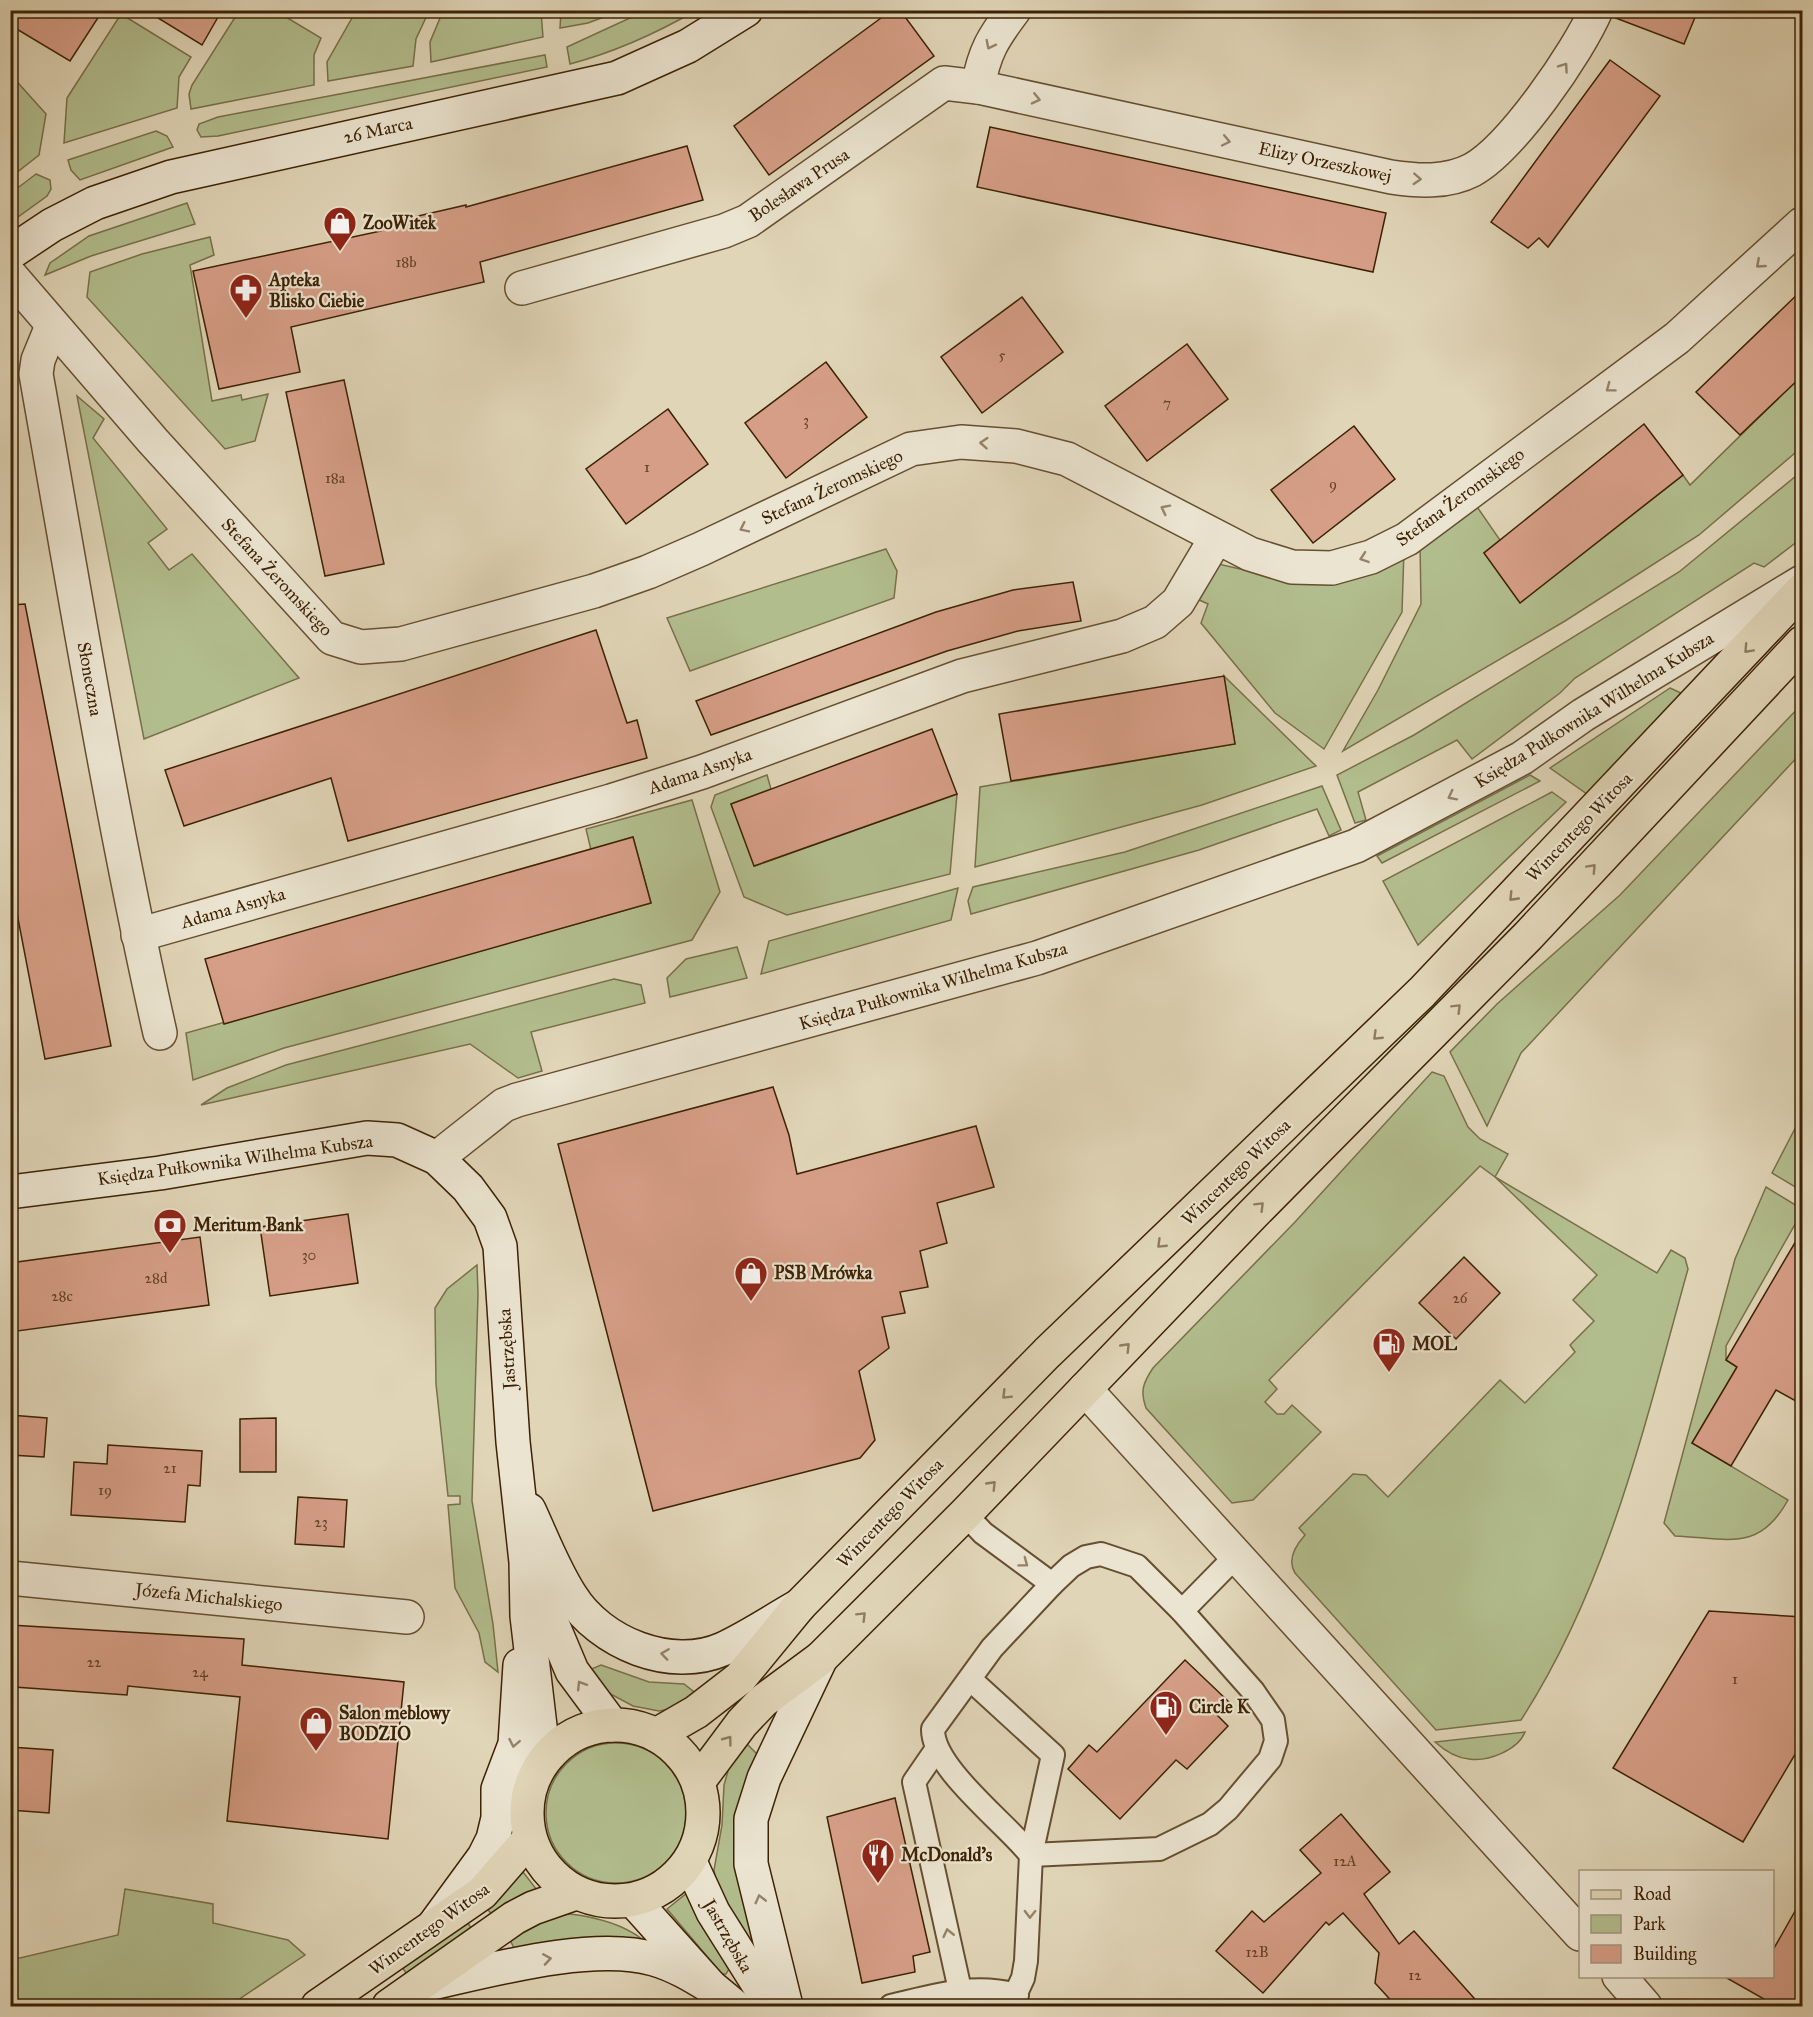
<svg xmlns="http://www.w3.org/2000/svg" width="1813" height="2017" font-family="'IM FELL Great Primer',serif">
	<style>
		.green { fill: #b2bd8e; stroke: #787049; stroke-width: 1.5 }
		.building { fill: #d69e87; stroke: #3d2204; stroke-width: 1.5 }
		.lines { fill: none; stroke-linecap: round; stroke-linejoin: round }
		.lane-casing { stroke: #664f31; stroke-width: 26 }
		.street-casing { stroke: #664f31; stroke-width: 36 }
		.secondary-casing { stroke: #3d2204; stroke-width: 36 }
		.primary-casing { stroke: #3d2204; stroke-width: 36 }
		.lane { stroke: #ebe4d0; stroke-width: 22 }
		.street { stroke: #ebe4d0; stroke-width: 33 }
		.secondary { stroke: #ebe4d0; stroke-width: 33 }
		.primary { stroke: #e0d5b7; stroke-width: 33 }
		.oneway { stroke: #94836a }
		.oneway2 { stroke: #8e7c5e }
		.labels { text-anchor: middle; stroke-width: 4.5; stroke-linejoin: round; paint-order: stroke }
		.number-label { font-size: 15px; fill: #634125 }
		.street-label { font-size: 18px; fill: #3d2204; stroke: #ebe4d0 }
		.poi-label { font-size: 18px; font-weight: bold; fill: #3d2204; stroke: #ebe4d0; text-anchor: start }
	</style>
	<rect width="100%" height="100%" fill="#e0d5b7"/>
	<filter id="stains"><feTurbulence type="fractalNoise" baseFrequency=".00333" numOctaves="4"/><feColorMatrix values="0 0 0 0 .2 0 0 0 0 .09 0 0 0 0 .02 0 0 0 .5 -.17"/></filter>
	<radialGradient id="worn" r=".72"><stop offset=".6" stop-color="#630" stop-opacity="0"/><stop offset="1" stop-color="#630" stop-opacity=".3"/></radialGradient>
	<g class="green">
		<polygon points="239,11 276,11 321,38 314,55 314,85 191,109 189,94 192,85"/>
		<polygon points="356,11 429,11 416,39 413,66 328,81 327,62"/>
		<polygon points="443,11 541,11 543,37 431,62 430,42"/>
		<polygon points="561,11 561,10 620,11 588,23 560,28"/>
		<path d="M645,11H695C655,34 615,52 570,64L567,47Z"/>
		<polygon points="121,14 191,57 179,77 177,108 64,143 67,98"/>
		<polygon points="545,55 547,67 218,136 201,137 197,130 199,124 218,117"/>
		<polygon points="11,75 46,114 39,155 11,177"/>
		<polygon points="156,131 167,136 173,147 80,180 71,170 68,160"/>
		<polygon points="36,174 50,180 51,189 47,196 11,222 11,193"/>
		<polygon points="187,203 195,224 91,256 45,275 50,263 89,236"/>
		<polygon points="210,237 214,255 190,265 212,401 241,395 242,400 268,394 255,441 225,449 87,297 90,272 142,254"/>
		<polygon points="1802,375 1802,447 1699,535 1565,621 1343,751 1378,690 1421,604 1420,544 1473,501 1500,540 1484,553 1520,603 1683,475 1690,485"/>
		<polygon points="77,396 104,419 93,438 167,529 148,543 169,570 192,554 299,678 144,739"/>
		<polygon points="1802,471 1802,538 1764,567 1754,563 1575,678 1560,693 1472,759 1457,740 1358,792 1366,820 1355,823 1337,775 1414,735 1679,572"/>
		<polygon points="886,549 897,571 894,598 690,671 667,618"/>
		<polygon points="1404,550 1402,612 1324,749 1275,713 1201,623 1208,604 1195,598 1210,562 1292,581"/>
		<polygon points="1224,676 1316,766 1202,805 975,867 980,787 1235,744"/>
		<polygon points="1670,688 1681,693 1681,702 1587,794 1550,768"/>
		<polygon points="1802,704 1802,752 1521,1053 1487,1126 1450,1052 1497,1004 1620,895"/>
		<polygon points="767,775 771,789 731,804 755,866 957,794 950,874 787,915 744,897 711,807 715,795"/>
		<polygon points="1530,775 1540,781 1382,863 1377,856"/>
		<polygon points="1322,786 1341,830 1329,836 1317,809 1199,850 971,914 968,901 973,887 1125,852"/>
		<polygon points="1552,792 1566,802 1418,945 1383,881"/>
		<polygon points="692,800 720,892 692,940 284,1048 193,1080 186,1033 651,903 633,837 591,850 586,829"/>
		<polygon points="958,888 951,920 761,974 769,941"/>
		<polygon points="737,947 747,978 670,997 667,978 686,959"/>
		<polygon points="614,979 641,985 645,1003 531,1032 542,1071 518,1078 470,1044 201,1105 227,1088 286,1065"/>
		<path d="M1432,1072L1444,1076L1468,1127L1480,1139L1508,1154L1495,1177L1657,1273L1671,1250L1685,1258L1688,1269C1645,1423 1609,1584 1521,1720L1436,1730L1295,1573C1287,1560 1296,1545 1305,1535L1299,1528L1353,1474L1366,1475L1388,1497L1500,1380L1525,1403L1575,1352L1570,1345L1594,1321L1573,1300L1597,1275L1495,1177L1480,1166L1269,1380L1277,1389L1265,1402L1277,1414H1284L1292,1405L1321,1432L1253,1500L1232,1503L1146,1408C1140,1391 1143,1383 1153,1368L1295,1222Z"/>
		<polygon points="1802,1115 1802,1191 1772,1173"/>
		<path d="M1766,1187L1802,1209V1212L1726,1346V1360L1737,1367L1692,1443L1788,1500C1759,1553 1727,1538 1675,1536L1664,1523L1735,1259Z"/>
		<polygon points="477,1265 478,1294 472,1501 493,1624 498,1672 485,1662 479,1633 455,1588 448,1505 460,1504 460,1496 448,1496 436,1384 435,1308 447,1289"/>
		<polygon points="601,1665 649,1682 684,1684 698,1695 675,1708 659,1711 633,1706 603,1690 589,1670"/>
		<path d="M1525,1732C1518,1750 1488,1762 1469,1759C1456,1758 1444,1750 1435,1742Z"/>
		<polygon points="745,1742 758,1755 758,1960 716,1882 714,1870 722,1825 724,1785 730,1764"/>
		<circle cx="616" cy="1813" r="70"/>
		<polygon points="523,1872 537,1890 493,1916 485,1906"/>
		<polygon points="125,1889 213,1904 213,1923 288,1940 305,1955 229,2006 11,2006 11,1960 118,1935"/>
		<polygon points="687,1893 730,1967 726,1974 722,1974 667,1909"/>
		<path d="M570,1914C595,1917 621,1923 642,1939L641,1943L516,1952L509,1938C526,1926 548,1916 570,1914Z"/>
		<polygon points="466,1920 473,1931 408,1976 402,1967"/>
	</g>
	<g class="building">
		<polygon points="10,10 103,10 70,61 10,25"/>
		<polygon points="145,10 222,10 202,45"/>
		<polygon points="892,10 900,10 934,56 769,175 734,126"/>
		<polygon points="1614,10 1698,10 1684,44 1613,17"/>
		<polygon points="1610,60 1660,96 1548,247 1539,238 1528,248 1491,222"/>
		<polygon points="990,127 1386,213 1373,272 977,187"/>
		<polygon points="687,146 703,200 480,262 484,282 291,327 300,372 219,389 193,271 381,231 379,225 466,205 466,207"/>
		<polygon points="1803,289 1803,375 1740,435 1696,392"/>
		<polygon points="1022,297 1063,352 982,413 941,357"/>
		<polygon points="1187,344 1228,399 1147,461 1105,406"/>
		<polygon points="826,362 867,417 786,478 745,423"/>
		<polygon points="344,380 384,564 325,576 286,392"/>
		<polygon points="668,409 708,464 626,524 586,469"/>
		<polygon points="1644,424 1683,475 1520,603 1484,553"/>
		<polygon points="1354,426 1395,479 1313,543 1271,490"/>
		<polygon points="1073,582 1081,621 1018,631 947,651 711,735 696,701 936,612 1013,590"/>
		<polygon points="25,604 111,1046 45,1059 10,877 10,605"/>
		<polygon points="596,630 627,723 637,720 647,758 348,841 331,778 184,826 165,770"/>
		<polygon points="1224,676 1235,744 1011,781 999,714"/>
		<polygon points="932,729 957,794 754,866 731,804"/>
		<polygon points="633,837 651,903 224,1024 205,959"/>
		<polygon points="773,1087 789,1135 797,1174 976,1126 994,1187 937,1203 947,1243 920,1251 928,1287 900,1292 905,1313 882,1317 889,1348 859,1371 875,1440 860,1458 653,1511 558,1144"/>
		<polygon points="348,1214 358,1283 270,1296 260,1227"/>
		<polygon points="1803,1229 1803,1405 1776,1390 1731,1466 1692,1443 1737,1367 1726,1360"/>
		<polygon points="200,1237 209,1305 10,1332 10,1263"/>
		<polygon points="1464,1257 1500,1293 1456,1339 1419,1303"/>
		<polygon points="10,1415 47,1418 44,1457 10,1455"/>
		<polygon points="276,1418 276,1472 240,1472 240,1419"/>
		<polygon points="108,1445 202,1451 200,1486 188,1485 185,1522 71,1515 74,1462 107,1464"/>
		<polygon points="298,1497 347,1500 344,1547 295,1544"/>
		<polygon points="1709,1611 1803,1617 1803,1741 1743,1842 1613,1768"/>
		<polygon points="10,1625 244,1639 242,1665 404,1682 388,1839 227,1821 240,1697 128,1686 127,1695 14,1687 15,1667 10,1667"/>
		<polygon points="1185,1660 1229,1702 1217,1715 1228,1726 1187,1769 1176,1760 1120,1819 1068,1769 1089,1745 1097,1752"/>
		<polygon points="10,1747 53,1750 49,1813 10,1810"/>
		<polygon points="895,1798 930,1952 913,1956 915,1972 862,1983 827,1817"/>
		<polygon points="1341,1814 1390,1872 1364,1894 1399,1944 1414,1931 1482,2007 1397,2007 1375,1983 1379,1953 1343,1913 1329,1925 1326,1922 1263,1993 1216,1951 1252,1911 1264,1922 1321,1873 1300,1850"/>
		<polygon points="1803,1897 1803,2007 1778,2007 1725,1977 1773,1977 1773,1950"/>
	</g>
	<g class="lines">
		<defs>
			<g id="lane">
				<polyline points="965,1514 983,1533 1052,1584"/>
				<path d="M1101,1554L1137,1566L1182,1611L1253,1691L1273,1720L1276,1741L1270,1759L1228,1809L1210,1824L1159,1849L1031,1855C1006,1823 932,1768 933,1729L992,1648L1052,1584L1071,1566L1086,1557Z"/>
				<polyline points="1182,1611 1235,1557"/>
				<polyline points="971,1680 1053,1755 1031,1855 1026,1961 1023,1978 1010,2006"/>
				<polyline points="936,1750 914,1782 960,1990"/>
				<path d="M891,2006C934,1996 973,1983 1017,1995"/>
			</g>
			<g id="street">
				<path d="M978,87C984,52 993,38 1014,10"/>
				<polyline points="10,275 153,441 332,638 361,647 401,644 594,591 648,572 701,549 911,449 961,442 1016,446 1067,459 1250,554 1292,567 1332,568 1371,557 1407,539 1677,338 1802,224"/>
				<path d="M522,288L724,231L748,221L944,83L978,87L1391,177C1418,181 1447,183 1472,170C1512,148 1578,52 1596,10"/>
				<path d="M52,326L38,360L36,374C75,594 111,815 160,1033"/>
				<polyline points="138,935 611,801 702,772 962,676 1122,636 1155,622 1178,602 1216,538"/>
				<polyline points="437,1158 504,1105 517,1100 1037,958 1356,846 1522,758 1583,715 1802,582"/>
				<polyline points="1085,1389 1580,1934"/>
				<polyline points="10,1578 407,1617"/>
				<polyline points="1619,1976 1645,2006"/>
			</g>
			<g id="secondary">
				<polyline points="10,253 52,225 95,203 171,177 617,78 688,46 746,10"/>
				<polyline points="10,1192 160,1173 367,1138 397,1140 437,1158 468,1188 490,1218 500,1246 513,1442 526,1562 527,1616 544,1760"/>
				<path d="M529,1510C542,1538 554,1570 571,1596C600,1643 671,1672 723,1649C749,1637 774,1620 799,1606"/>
				<polyline points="535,1583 572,1671 612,1725"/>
				<polyline points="690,1862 713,1912 772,2006"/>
				<polyline points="633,1900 711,1987 734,2006"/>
				<polyline points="435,1924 484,1857 493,1839 498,1818 498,1789 515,1744 520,1665"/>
				<path d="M419,1986C484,1972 590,1941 654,1959C675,1965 693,1976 711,1987"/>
				<polyline points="786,2006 751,1864 751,1819 764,1778 821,1658"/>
			</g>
			<g id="primary">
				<circle cx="615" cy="1813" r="88"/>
				<polyline points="656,1735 696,1712 740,1678 799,1606 1047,1353 1422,992 1802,590"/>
				<polyline points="698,1782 742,1723 763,1701 821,1658 965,1514 1252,1215 1528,936 1802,643"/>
				<polyline points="318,2006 482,1893 529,1839"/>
				<polyline points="389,2006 514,1918 533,1908 576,1893"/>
			</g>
		</defs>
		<use href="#lane" class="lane-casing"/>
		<use href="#street" class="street-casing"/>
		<use href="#secondary" class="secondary-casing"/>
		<use href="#primary" class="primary-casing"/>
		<use href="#lane" class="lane"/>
		<use href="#street" class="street"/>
		<use href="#secondary" class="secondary"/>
		<use href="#primary" class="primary"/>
	</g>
	<defs><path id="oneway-chevron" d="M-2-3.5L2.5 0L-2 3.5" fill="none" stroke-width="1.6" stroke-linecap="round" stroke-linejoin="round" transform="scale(1.5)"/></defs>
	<g class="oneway">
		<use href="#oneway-chevron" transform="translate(990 45) rotate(117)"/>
		<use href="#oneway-chevron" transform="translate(1564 67) rotate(-55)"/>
		<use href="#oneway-chevron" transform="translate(1036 99) rotate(13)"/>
		<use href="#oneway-chevron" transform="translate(1226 141) rotate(12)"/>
		<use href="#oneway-chevron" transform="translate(1417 179) rotate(3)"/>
		<use href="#oneway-chevron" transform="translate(1760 264) rotate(139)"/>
		<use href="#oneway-chevron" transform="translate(1610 388) rotate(143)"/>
		<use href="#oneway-chevron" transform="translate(984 443) rotate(-176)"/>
		<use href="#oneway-chevron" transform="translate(1165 509) rotate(-153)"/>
		<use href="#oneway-chevron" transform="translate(744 528) rotate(154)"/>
		<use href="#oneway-chevron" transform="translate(1364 558) rotate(161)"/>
		<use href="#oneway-chevron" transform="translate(1452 796) rotate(153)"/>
		<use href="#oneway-chevron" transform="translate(1024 1563) rotate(37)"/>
		<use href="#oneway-chevron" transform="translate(665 1654) rotate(-172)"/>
		<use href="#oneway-chevron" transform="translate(581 1685) rotate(-122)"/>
		<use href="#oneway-chevron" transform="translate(514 1743) rotate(101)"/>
		<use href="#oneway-chevron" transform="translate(760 1899) rotate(-104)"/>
		<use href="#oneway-chevron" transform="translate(1030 1914) rotate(91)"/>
		<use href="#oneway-chevron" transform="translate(948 1933) rotate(-103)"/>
		<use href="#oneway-chevron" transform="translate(547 1959) rotate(-9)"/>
	</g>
	<g class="oneway2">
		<use href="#oneway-chevron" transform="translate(1748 649) rotate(133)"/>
		<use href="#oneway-chevron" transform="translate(1592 868) rotate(-47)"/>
		<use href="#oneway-chevron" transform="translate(1513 897) rotate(134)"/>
		<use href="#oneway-chevron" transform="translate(1457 1008) rotate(-45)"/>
		<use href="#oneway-chevron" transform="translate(1377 1036) rotate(136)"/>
		<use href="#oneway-chevron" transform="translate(1260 1206) rotate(-45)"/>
		<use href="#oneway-chevron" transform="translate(1161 1244) rotate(136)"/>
		<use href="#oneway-chevron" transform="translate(1126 1347) rotate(-46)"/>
		<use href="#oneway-chevron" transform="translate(1006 1395) rotate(135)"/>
		<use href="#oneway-chevron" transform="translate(992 1485) rotate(-46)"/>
		<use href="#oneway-chevron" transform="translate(862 1616) rotate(-45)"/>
		<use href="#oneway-chevron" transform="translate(728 1740) rotate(-53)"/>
	</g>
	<defs>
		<symbol id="shop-pin" viewBox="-11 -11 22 30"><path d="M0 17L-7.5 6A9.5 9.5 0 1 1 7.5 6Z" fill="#8f2418" stroke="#ebe4d0"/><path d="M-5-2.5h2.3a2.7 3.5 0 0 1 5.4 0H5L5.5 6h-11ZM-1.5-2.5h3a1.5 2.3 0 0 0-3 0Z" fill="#fff"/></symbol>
		<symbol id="pharmacy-pin" viewBox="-11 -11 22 30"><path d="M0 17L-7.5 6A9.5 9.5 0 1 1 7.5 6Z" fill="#8f2418" stroke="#ebe4d0"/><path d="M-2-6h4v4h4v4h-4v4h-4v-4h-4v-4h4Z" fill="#fff"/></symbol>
		<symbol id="bank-pin" viewBox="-11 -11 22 30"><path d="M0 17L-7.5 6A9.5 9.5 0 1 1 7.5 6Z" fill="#8f2418" stroke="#ebe4d0"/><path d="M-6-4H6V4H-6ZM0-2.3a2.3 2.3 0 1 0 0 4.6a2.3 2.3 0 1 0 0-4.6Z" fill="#fff"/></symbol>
		<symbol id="fuel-pin" viewBox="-11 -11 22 30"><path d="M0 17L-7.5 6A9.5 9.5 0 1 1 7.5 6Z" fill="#8f2418" stroke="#ebe4d0"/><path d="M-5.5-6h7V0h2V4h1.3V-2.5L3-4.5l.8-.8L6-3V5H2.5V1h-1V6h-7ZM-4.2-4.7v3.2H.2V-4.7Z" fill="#fff"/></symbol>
		<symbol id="restaurant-pin" viewBox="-11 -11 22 30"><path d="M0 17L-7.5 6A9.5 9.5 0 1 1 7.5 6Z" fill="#8f2418" stroke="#ebe4d0"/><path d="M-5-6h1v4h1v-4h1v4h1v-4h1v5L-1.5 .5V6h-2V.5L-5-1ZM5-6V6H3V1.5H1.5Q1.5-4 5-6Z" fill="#fff"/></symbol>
	</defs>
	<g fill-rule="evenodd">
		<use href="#shop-pin" x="321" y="204" width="38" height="52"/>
		<use href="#pharmacy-pin" x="227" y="271" width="38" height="52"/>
		<use href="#bank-pin" x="151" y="1206" width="38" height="52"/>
		<use href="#shop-pin" x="732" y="1254" width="38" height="52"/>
		<use href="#fuel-pin" x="1370" y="1325" width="38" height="52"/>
		<use href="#fuel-pin" x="1147" y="1688" width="38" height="52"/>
		<use href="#shop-pin" x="297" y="1704" width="38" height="52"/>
		<use href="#restaurant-pin" x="859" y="1836" width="38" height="52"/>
	</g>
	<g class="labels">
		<g class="number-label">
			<text x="406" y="267">18b</text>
			<text x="1002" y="360">5</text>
			<text x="1167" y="408">7</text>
			<text x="806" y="425">3</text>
			<text x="647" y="472">1</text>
			<text x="335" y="483">18a</text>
			<text x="1333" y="489">9</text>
			<text x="309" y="1260">30</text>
			<text x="156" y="1283">28d</text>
			<text x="62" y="1301">28c</text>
			<text x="1460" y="1303">26</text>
			<text x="170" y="1473">21</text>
			<text x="105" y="1495">19</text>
			<text x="321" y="1527">23</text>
			<text x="94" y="1667">22</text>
			<text x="200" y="1677">24</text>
			<text x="1735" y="1684">1</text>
			<text x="1345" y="1866">12A</text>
			<text x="1257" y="1957">12B</text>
			<text x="1415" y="1980">12</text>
		</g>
		<g class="street-label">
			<text transform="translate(378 130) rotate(-12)" y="6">26 Marca</text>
			<text transform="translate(1325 162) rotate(12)" y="6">Elizy Orzeszkowej</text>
			<text transform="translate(799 185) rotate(-34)" y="6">Bolesława Prusa</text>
			<text transform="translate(832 487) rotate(-25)" y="6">Stefana Żeromskiego</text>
			<text transform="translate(1460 497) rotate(-36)" y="6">Stefana Żeromskiego</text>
			<text transform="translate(277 577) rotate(47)" y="6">Stefana Żeromskiego</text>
			<text transform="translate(90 679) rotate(80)" y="6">Słoneczna</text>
			<text transform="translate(1594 710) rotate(-32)" y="6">Księdza Pułkownika Wilhelma Kubsza</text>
			<text transform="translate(700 771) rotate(-19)" y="6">Adama Asnyka</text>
			<text transform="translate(1579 827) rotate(-46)" y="6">Wincentego Witosa</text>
			<text transform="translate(233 908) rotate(-16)" y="6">Adama Asnyka</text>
			<text transform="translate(933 986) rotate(-16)" y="6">Księdza Pułkownika Wilhelma Kubsza</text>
			<text transform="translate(235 1160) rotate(-8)" y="6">Księdza Pułkownika Wilhelma Kubsza</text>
			<text transform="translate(1236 1172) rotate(-44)" y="6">Wincentego Witosa</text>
			<text transform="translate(507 1349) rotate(-94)" y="6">Jastrzębska</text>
			<text transform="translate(890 1513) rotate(-46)" y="6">Wincentego Witosa</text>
			<text transform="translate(209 1597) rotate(6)" y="6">Józefa Michalskiego</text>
			<text transform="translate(429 1929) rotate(-36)" y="6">Wincentego Witosa</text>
			<text transform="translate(728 1936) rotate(60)" y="6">Jastrzębska</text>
		</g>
		<g class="poi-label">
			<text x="363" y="229">ZooWitek</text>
			<text x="269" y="286">Apteka<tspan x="269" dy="21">Blisko Ciebie</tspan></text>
			<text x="193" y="1231">Meritum Bank</text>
			<text x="774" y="1279">PSB Mrówka</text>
			<text x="1412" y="1350">MOL</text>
			<text x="1189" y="1713">Circle K</text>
			<text x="339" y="1719">Salon meblowy<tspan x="339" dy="21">BODZIO</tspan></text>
			<text x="901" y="1861">McDonald's</text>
		</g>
	</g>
	<rect width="1813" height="2017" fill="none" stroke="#e0d5b7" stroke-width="36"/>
	<rect x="12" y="12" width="1789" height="1993" fill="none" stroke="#3d2204" stroke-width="3"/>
	<rect x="18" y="18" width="1777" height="1981" fill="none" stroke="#3d2204" stroke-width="1.5"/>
	<rect x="1579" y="1870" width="195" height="108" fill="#ebe4d0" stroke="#a5967e" stroke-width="1.5"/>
	<rect x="1591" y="1890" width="30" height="9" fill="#e0d5b7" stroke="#a5967e" stroke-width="1.5"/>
	<text x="1633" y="1900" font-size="18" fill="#3d2204">Road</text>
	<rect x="1591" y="1915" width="30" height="18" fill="#b2bd8e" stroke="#a5967e" stroke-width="1.5"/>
	<text x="1633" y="1930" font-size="18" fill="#3d2204">Park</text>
	<rect x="1591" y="1945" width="30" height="18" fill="#d69e87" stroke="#a5967e" stroke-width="1.5"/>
	<text x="1633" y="1960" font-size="18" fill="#3d2204">Building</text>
	<rect width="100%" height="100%" filter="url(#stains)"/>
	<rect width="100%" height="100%" fill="url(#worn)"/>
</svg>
